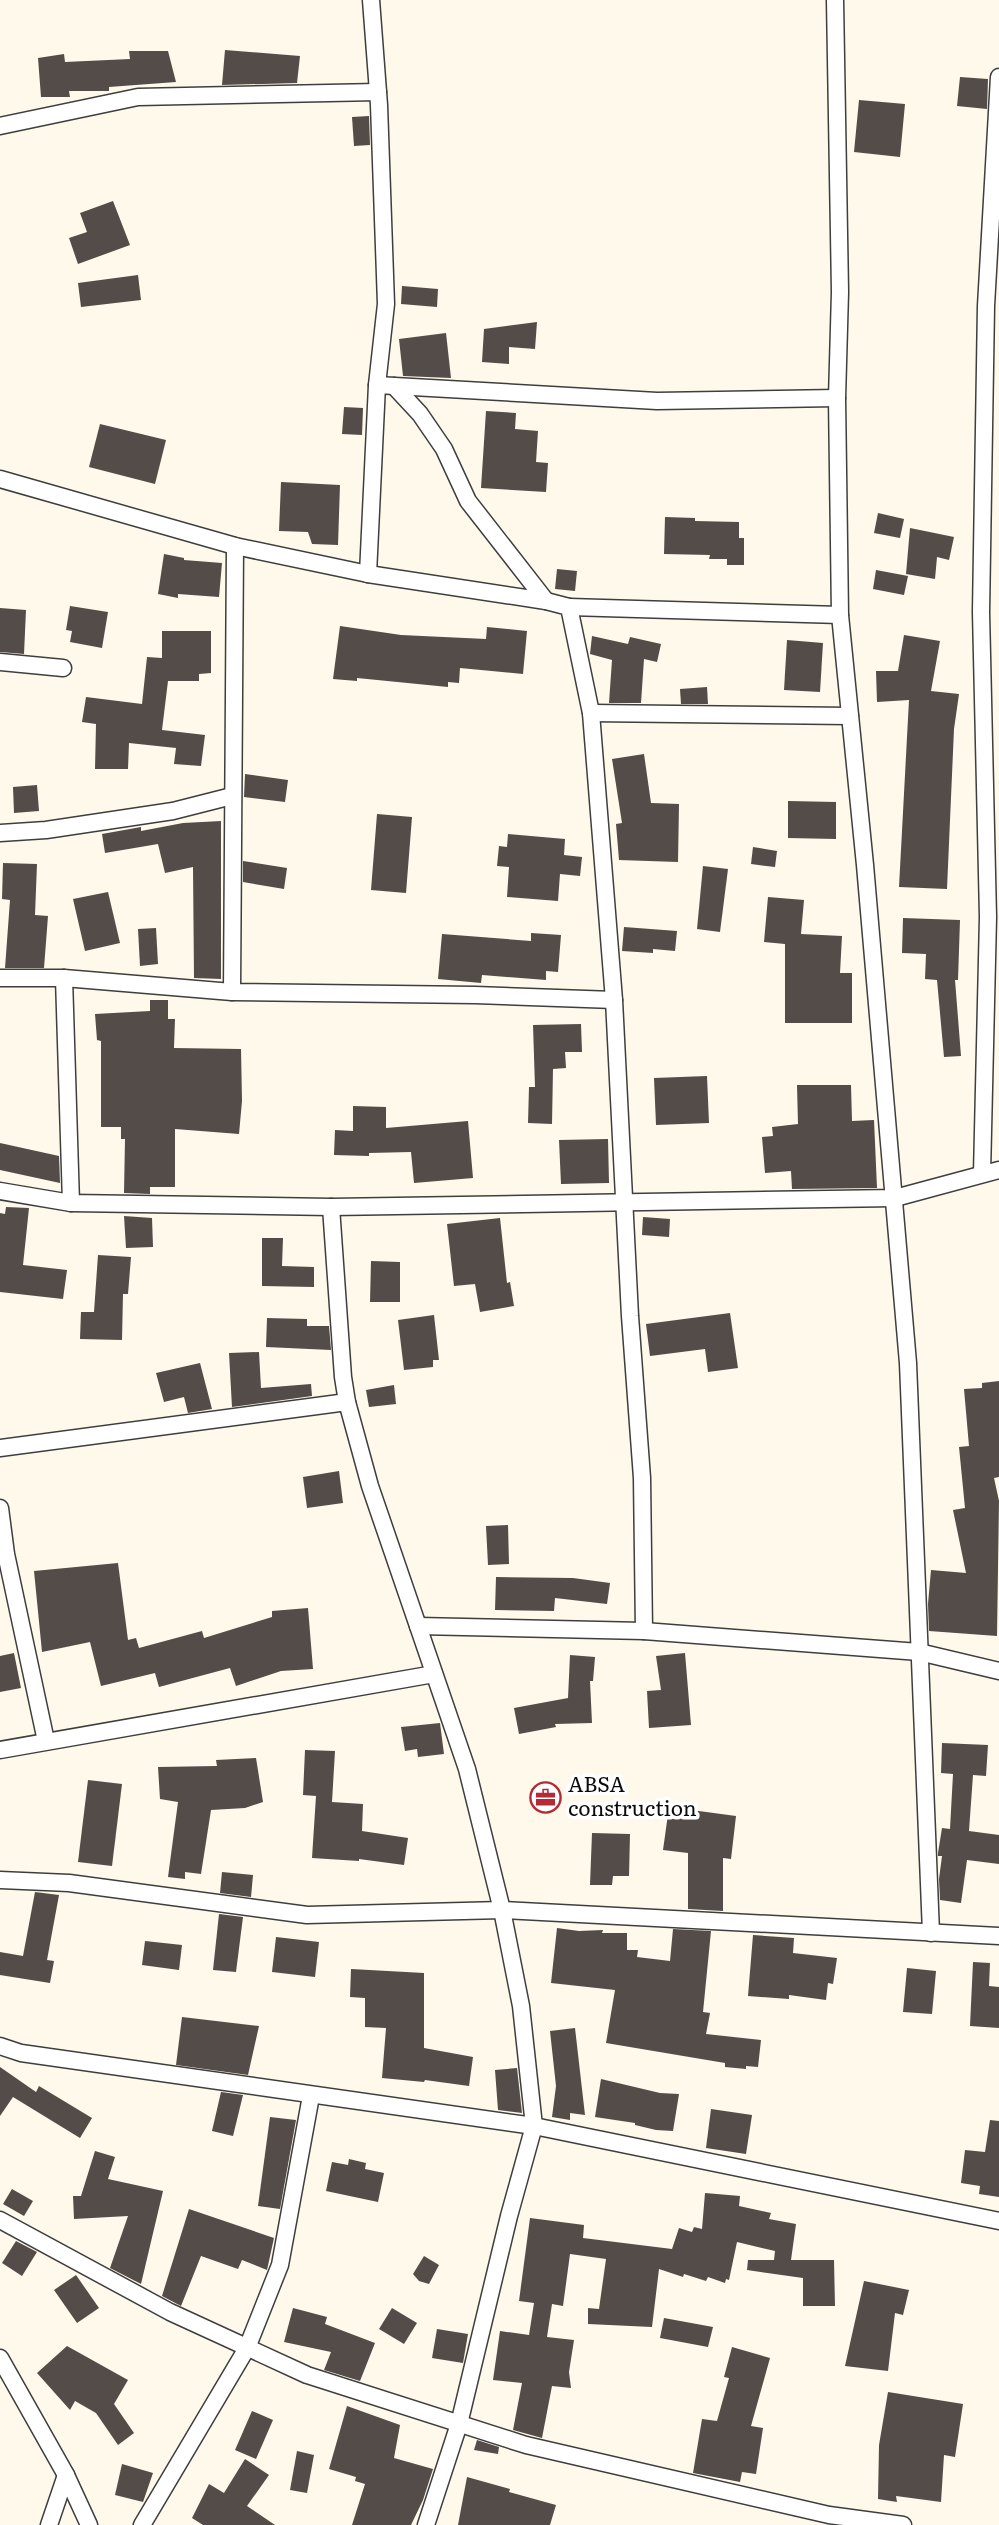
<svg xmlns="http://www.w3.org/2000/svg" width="999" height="2525" font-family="Literata,serif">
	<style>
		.building { fill: #534c48 }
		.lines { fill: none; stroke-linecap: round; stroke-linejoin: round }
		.street-casing { stroke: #3e3e3e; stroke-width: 19 }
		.street { stroke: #fff; stroke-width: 16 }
		.labels { text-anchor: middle; stroke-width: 7; stroke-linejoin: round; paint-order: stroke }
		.poi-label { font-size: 21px; fill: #0b0b0b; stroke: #fff; text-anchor: start }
	</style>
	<rect width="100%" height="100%" fill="#fef9ea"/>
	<g class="building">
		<polygon points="225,50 300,56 297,83 222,85"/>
		<polygon points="129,51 168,51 176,82 109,87 109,91 69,91 70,97 41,97 38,58 64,54 65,62 130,59"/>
		<polygon points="960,77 988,79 987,109 957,106"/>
		<polygon points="859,100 905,104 900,157 854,152"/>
		<polygon points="369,116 370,145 354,146 352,117"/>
		<polygon points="113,201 130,245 78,264 69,238 87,232 80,213"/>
		<polygon points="138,275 141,300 81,307 78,283"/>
		<polygon points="402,286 438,289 437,307 401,304"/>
		<polygon points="537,322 535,349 509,347 509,364 482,362 484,329"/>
		<polygon points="446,333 451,378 403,376 399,339"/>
		<polygon points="344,407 363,408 362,435 342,434"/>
		<polygon points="486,411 516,413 515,429 538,431 536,462 548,463 546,492 481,488"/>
		<polygon points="100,424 166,440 155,484 89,467"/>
		<polygon points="281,482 340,485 338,545 312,544 308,532 279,531"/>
		<polygon points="878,513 904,519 900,538 874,533"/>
		<polygon points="665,517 695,518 695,521 739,522 739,538 744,538 744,565 727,565 727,559 709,559 710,555 664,554"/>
		<polygon points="910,528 954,537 949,560 937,557 935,579 906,574"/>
		<polygon points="164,554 184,558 184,560 222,563 219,597 178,594 178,598 158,594"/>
		<polygon points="557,569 577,571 575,591 555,589"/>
		<polygon points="876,570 908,576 904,595 873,589"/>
		<polygon points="70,606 108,612 102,648 70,642 72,631 66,630"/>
		<polygon points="0,608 26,610 24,654 0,652"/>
		<polygon points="340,626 401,635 486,639 487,627 527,631 523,674 460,668 459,683 448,682 448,687 357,678 357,681 333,679"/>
		<polygon points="162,631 211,631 211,673 199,674 199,681 168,681 162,730 205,735 201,766 174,764 176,748 129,743 128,769 95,769 96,724 82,722 86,697 142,704 147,657 162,658"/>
		<polygon points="904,635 940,641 931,691 959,694 954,729 947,889 899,887 909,700 877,702 876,671 898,671"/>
		<polygon points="592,636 628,644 630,637 661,644 657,662 644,659 641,703 609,703 612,660 590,654"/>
		<polygon points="787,640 823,643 820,692 784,690"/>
		<polygon points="707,687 708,704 681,704 680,689"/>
		<polygon points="644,754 651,803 679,804 678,862 619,860 616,824 622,823 612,759"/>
		<polygon points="245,774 288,780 285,802 244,797"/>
		<polygon points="37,785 39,811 14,813 13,787"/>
		<polygon points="788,801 836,802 836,839 788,838"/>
		<polygon points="377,814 412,817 406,893 371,890"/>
		<polygon points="221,821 221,979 194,978 193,867 165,873 158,844 105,853 102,834 141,827 141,831 183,823"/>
		<polygon points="508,834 565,839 564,855 582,857 580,876 560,874 558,901 507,897 509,867 497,866 499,846 507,847"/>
		<polygon points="753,847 777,851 775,867 751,864"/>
		<polygon points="243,861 287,868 284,889 243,882"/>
		<polygon points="3,863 37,864 35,915 48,916 44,968 5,968 10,900 2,899"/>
		<polygon points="703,866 728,869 720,932 697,929"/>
		<polygon points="108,892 120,943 85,951 73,899"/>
		<polygon points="768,897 804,900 801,934 842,936 840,973 852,973 852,1023 785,1023 785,944 764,942"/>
		<polygon points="903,918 960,920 958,980 955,980 961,1056 944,1057 937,980 925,979 926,954 902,953"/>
		<polygon points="624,927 677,931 675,951 653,949 653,953 622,951"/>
		<polygon points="156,928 158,964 140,966 138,929"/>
		<polygon points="531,933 561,935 558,972 546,971 546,980 482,975 481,983 438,979 442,934 531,941"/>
		<polygon points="150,1000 168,1000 168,1019 175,1019 174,1048 241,1049 242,1101 239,1134 175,1129 175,1187 150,1187 150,1194 124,1193 125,1139 121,1139 121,1127 101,1127 101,1041 97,1040 95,1014 150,1011"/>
		<polygon points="581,1024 582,1052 565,1052 566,1068 553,1069 552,1124 528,1123 529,1087 535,1087 533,1025"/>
		<polygon points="707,1076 709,1123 656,1125 654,1078"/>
		<polygon points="797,1085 851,1085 852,1121 874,1120 877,1188 792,1189 791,1171 765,1173 762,1137 773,1136 772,1127 798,1124"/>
		<polygon points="353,1106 386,1107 386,1128 468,1121 473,1178 414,1183 411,1152 369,1153 369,1156 334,1155 335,1130 353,1131"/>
		<polygon points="608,1139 609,1183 561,1184 559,1140"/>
		<polygon points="0,1143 59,1156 60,1183 0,1170"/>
		<polygon points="6,1207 29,1208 23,1265 67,1270 63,1299 0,1292 0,1213 5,1214"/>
		<polygon points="124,1216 152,1218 153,1247 126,1248"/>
		<polygon points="643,1217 670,1219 669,1237 642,1235"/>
		<polygon points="500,1218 507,1283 510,1282 514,1306 480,1312 475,1284 454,1286 447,1224"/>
		<polygon points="262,1238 283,1238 282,1266 314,1267 314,1287 262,1286"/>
		<polygon points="98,1255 131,1257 128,1294 123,1294 122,1340 80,1339 81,1312 94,1312"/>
		<polygon points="371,1261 400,1262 400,1302 370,1302"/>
		<polygon points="730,1313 738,1368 708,1372 705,1349 650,1356 646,1324"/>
		<polygon points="434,1315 439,1360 433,1360 433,1367 404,1370 398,1320"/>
		<polygon points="267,1318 307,1319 307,1326 329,1326 331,1350 266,1347"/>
		<polygon points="259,1352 261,1388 311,1384 312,1396 232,1407 229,1353"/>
		<polygon points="200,1363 212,1409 188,1413 184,1397 164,1402 156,1373"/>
		<polygon points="999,1381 999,1477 994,1478 999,1501 997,1636 929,1631 928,1604 931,1570 966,1573 953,1510 965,1508 959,1447 969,1446 964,1389 982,1388 982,1383"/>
		<polygon points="394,1385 396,1404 369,1407 366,1390"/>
		<polygon points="339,1471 343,1503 307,1508 303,1477"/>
		<polygon points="508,1525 509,1564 488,1565 486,1526"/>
		<polygon points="118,1563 128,1640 136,1638 139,1648 202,1631 204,1638 272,1617 272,1611 308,1608 313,1669 281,1671 236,1686 230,1668 159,1687 155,1673 101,1686 90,1642 42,1652 34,1571"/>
		<polygon points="496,1577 573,1578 610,1583 607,1604 555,1598 554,1611 495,1610"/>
		<polygon points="14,1653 21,1688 0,1692 0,1656"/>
		<polygon points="685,1653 691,1725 649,1728 647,1691 661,1690 656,1656"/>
		<polygon points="570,1655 595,1657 593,1681 590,1681 592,1723 555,1724 556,1727 519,1734 514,1708 568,1698"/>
		<polygon points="440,1723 444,1754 418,1757 417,1749 405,1751 401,1727"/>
		<polygon points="942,1743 988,1745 986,1776 973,1775 969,1831 999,1835 999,1864 967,1860 961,1903 940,1900 939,1879 942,1856 938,1856 938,1853 942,1828 950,1829 953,1774 941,1773"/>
		<polygon points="305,1750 335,1751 332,1802 363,1804 362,1831 408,1838 404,1865 359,1859 359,1861 312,1858 316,1796 303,1795"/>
		<polygon points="256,1758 263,1802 245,1808 211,1810 201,1874 185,1872 185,1879 168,1877 178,1802 160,1799 158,1767 217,1766 216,1760"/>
		<polygon points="88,1780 122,1784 112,1866 78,1862"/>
		<polygon points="669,1807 736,1816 731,1859 723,1858 723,1911 688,1909 688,1853 663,1850"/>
		<polygon points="592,1833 630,1834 629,1876 613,1876 612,1885 590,1885"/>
		<polygon points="222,1872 253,1875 251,1897 220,1893"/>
		<polygon points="35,1892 59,1895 47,1960 54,1961 50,1983 0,1975 0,1952 23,1956"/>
		<polygon points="219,1914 243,1917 236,1972 213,1970"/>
		<polygon points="557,1928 579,1931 603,1930 602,1933 627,1933 627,1950 638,1950 637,1957 670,1961 673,1929 711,1931 703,2012 710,2013 706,2034 761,2040 758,2067 746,2066 746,2069 725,2067 725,2063 606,2043 615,1990 551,1983"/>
		<polygon points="753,1935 794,1938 793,1953 837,1958 833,1984 828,1983 826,2000 789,1995 789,1999 748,1996"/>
		<polygon points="276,1937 319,1942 315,1977 272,1972"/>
		<polygon points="145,1941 182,1945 179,1970 142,1965"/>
		<polygon points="973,1962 990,1963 989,1986 999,1987 999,2028 970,2026"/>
		<polygon points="907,1968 936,1971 932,2014 903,2012"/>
		<polygon points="351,1969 424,1973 424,2048 473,2057 469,2086 425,2080 424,2082 382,2078 386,2028 365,2027 365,1998 350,1997"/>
		<polygon points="182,2017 259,2026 248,2075 176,2065"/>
		<polygon points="575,2028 585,2115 570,2113 570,2120 552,2117 556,2086 550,2031"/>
		<polygon points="0,2067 36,2092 39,2086 92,2118 80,2138 13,2097 0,2116"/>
		<polygon points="517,2068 522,2113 498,2110 495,2070"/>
		<polygon points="601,2079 660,2093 679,2094 673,2131 656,2130 635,2125 635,2123 595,2117"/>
		<polygon points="221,2092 243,2095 233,2136 212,2131"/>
		<polygon points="711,2109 752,2115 746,2154 706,2148"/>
		<polygon points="270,2117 296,2120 280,2209 258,2206"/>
		<polygon points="990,2120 999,2121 999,2197 979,2194 980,2186 961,2183 965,2150 985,2152"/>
		<polygon points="95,2151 115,2157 108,2179 163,2191 141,2284 110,2268 128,2216 74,2219 73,2196 81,2196"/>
		<polygon points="349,2159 366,2163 365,2169 384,2173 378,2202 326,2191 332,2162 348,2165"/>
		<polygon points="12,2189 33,2201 24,2216 3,2204"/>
		<polygon points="705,2193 740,2196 739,2206 771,2213 769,2219 796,2224 791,2260 834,2260 835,2306 803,2306 803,2278 747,2270 748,2260 774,2260 775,2251 737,2242 729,2280 726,2279 725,2283 708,2277 706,2281 684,2274 683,2277 659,2269 652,2327 588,2324 588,2308 599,2309 606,2259 570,2254 563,2306 552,2304 547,2337 574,2340 569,2372 571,2388 552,2386 542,2438 513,2430 522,2383 493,2380 500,2331 529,2335 534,2303 519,2301 530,2218 584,2225 583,2238 672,2249 679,2228 692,2232 694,2227 702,2229"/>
		<polygon points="189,2209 274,2238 267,2270 242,2260 238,2269 201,2256 181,2306 162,2296"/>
		<polygon points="16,2241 37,2252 22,2276 2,2263"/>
		<polygon points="424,2256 439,2265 429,2284 419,2281 413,2274"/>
		<polygon points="76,2275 99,2308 77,2323 54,2290"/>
		<polygon points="864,2281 909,2290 903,2315 895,2313 888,2371 845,2366"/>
		<polygon points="293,2308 327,2317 325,2324 375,2343 360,2381 324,2370 331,2352 284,2342"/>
		<polygon points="392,2308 417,2323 404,2344 379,2329"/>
		<polygon points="664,2318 713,2327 708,2347 660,2338"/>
		<polygon points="437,2329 468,2334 463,2363 432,2358"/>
		<polygon points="67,2346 128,2380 114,2404 134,2433 118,2445 96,2413 75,2401 70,2410 37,2373"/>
		<polygon points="732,2347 770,2358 751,2426 763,2428 756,2474 742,2472 740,2482 693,2473 702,2419 717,2421 729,2378 724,2377"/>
		<polygon points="888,2392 963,2404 955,2457 944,2455 941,2502 896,2496 897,2502 878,2499 879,2445"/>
		<polygon points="347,2406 400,2425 394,2458 433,2469 423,2500 411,2525 352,2525 365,2484 355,2481 356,2477 329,2469"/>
		<polygon points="252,2411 273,2420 256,2459 235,2450"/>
		<polygon points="477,2440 499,2447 498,2454 474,2450"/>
		<polygon points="297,2451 314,2455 307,2493 290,2490"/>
		<polygon points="245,2459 269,2475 247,2506 275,2525 203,2525 192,2518 209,2484 224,2493"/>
		<polygon points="122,2464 153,2473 143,2502 115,2495"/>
		<polygon points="467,2477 510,2489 509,2492 556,2505 550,2525 458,2525"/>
	</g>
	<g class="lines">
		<defs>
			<g id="street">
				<polyline points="835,0 840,292 837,398 840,615 865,865 908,1363 931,1933"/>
				<polyline points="0,126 138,97 378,92"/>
				<polyline points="377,385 657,401 837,398"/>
				<polyline points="394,386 420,414 444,449 468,501 546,601"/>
				<polyline points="0,479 235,546 368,574 546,601 569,607 591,713 614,1000 630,1316 642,1478 644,1631"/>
				<polyline points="368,574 377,385 386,304 379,105 371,0"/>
				<polyline points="569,607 840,615"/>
				<polyline points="0,662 63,668"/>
				<polyline points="591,713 850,716"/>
				<polyline points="0,833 46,830 173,811 232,796"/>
				<polyline points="0,978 64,978 232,992 475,995 614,1000"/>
				<polyline points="64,978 71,1203"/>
				<polyline points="232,992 235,546"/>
				<polyline points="982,1174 988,917 981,612 986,306 999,77"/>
				<polyline points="0,1191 71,1203 331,1207 895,1198 999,1170"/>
				<polyline points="331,1207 343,1377 347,1402 370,1486 467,1769 502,1910 521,2006 534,2126 509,2216 459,2424 426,2525"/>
				<polyline points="0,1448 347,1402"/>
				<polyline points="0,1508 6,1554 46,1741"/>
				<polyline points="418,1626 644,1631 919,1652 999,1671"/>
				<polyline points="0,1750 434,1674"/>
				<polyline points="0,1880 69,1883 307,1915 502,1910 999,1936"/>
				<polyline points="0,2046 21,2053 534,2126 999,2221"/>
				<polyline points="0,2220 170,2312 307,2375 526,2445 829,2515 903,2525"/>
				<polyline points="0,2358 66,2475 89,2525"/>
				<polyline points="49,2525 66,2475"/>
				<polyline points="142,2525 247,2348 280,2265 311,2096"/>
			</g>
		</defs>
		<use href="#street" class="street-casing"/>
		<use href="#street" class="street"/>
	</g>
	<defs>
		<symbol id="office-ring" viewBox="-11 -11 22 22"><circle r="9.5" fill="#fff" stroke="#b32b36" stroke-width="1.5"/><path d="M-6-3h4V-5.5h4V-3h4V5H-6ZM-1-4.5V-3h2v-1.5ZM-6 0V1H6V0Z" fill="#b32b36"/></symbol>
	</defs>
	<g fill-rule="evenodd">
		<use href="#office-ring" x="528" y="1780" width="35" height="35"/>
	</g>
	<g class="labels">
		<g class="poi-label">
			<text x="568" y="1792">ABSA<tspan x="568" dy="24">construction</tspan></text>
		</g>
	</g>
</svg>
